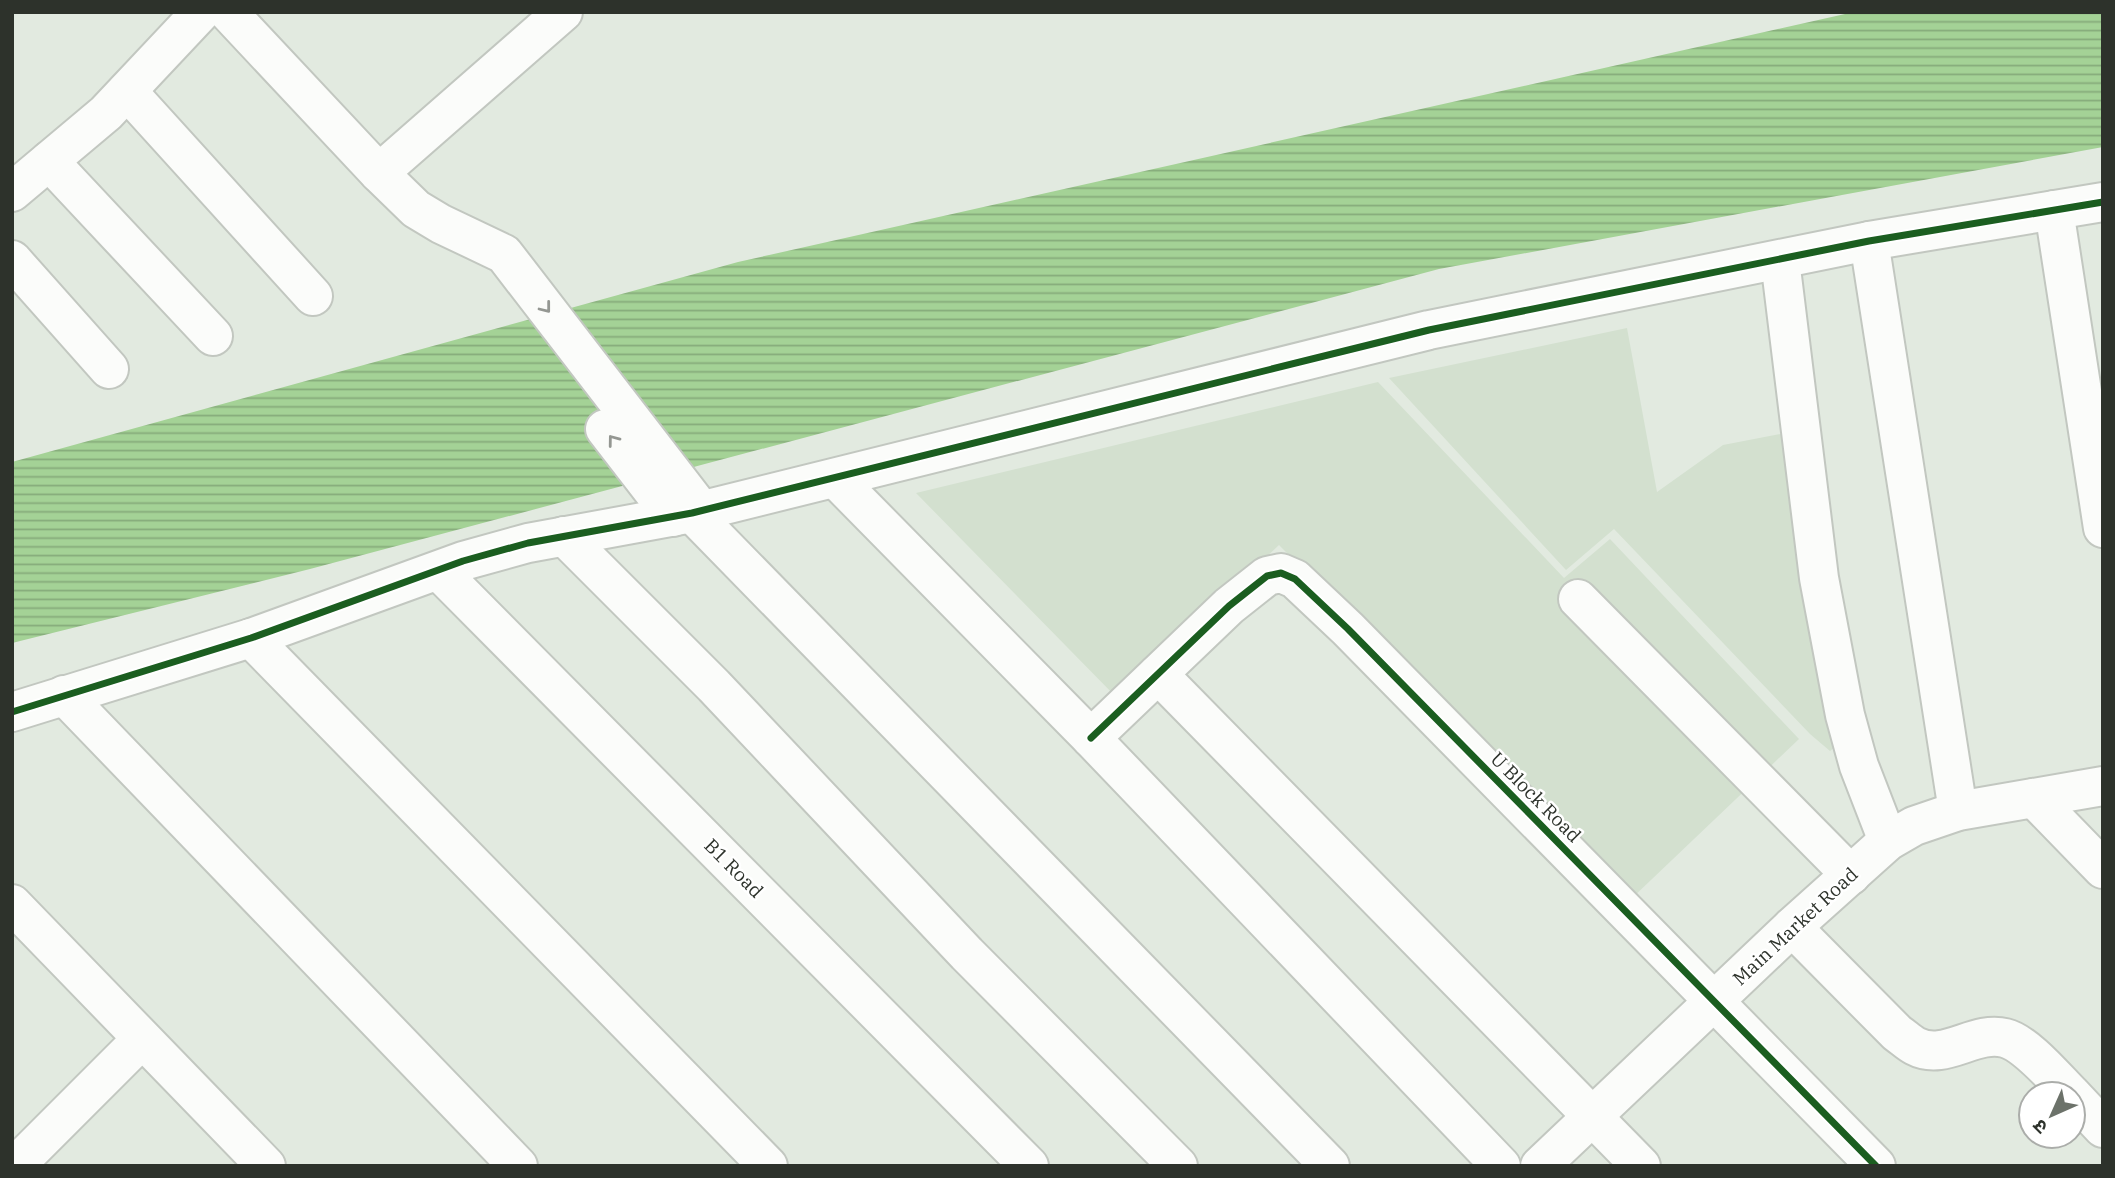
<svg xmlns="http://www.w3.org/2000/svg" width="2115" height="1178" font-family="'IBM Plex Serif','Noto Sans Devanagari',serif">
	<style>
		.built { fill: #d3e0cf }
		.water { fill: url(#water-rules) }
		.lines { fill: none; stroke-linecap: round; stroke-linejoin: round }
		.minor-casing { stroke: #c2c7c0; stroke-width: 42 }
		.minor { stroke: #fbfcfa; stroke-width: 38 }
		.cycleway-casing { stroke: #fff; stroke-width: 11 }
		.cycleway { stroke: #1b5e20; stroke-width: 7 }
		.oneway { stroke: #949792 }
		.labels { text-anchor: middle; stroke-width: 5; stroke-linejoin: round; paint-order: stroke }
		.street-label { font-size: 19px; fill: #2d322b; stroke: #fff }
	</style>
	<defs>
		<pattern id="water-rules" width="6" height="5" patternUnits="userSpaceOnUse" patternTransform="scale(1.75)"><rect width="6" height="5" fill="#a4d296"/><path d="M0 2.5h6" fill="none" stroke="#86ab7b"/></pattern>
	</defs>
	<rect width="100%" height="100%" fill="#e2eae0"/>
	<g class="built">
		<polygon points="1627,328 1657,492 1723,445 1796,431 1854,732 1830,751 1810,734 1614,529 1566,570 1389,378"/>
		<polygon points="1378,382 1564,578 1610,539 1799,739 1630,900 1279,545 1117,698 916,493"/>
	</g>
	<polygon class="water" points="1854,12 2103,12 2103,147 1439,269 310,569 12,643 12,462 738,262"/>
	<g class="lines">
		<defs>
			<g id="minor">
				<polyline points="228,12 379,173 416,209 441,224 504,254 702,511"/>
				<polyline points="127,91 313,296"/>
				<polyline points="49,161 213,336"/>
				<polyline points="379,173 563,12"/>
				<polyline points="12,192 106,113 201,12"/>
				<polyline points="2054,210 2103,528"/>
				<polyline points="1869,241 1958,811"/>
				<polyline points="12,260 109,369"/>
				<polyline points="1780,260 1819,578 1845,715 1859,766 1888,841"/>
				<polyline points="605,429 673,517"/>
				<polyline points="835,478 1091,738 1501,1166"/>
				<polyline points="692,513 1330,1166"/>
				<polyline points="564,536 714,686 967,954 1178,1166"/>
				<polyline points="439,571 1029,1166"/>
				<polyline points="1578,599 1851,875"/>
				<polyline points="251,638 768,1166"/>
				<polyline points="1158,674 1641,1166"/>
				<polyline points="64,695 518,1166"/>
				<polyline points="12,712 251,638 463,561 528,543 692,513 1429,330 1869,241 2103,202"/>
				<polyline points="1091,738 1229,606 1267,576 1281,573 1295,579 1348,629 1876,1166"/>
				<polyline points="2034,798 2103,869"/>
				<polyline points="12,904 266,1166"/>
				<path d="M1792,927L1897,1033C1903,1037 1909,1043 1915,1046C1945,1062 1974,1030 2005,1038C2026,1043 2055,1078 2071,1094"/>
				<polyline points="2073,1096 2103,1128"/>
				<polyline points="15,1166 142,1039"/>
				<polyline points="1540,1166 1792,927 1888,841 1914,826 1958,811 2103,786"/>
			</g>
		</defs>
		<use href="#minor" class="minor-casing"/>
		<use href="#minor" class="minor"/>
		<defs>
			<g id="cycleway">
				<polyline points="12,712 251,638 463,561 528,543 692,513 1429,330 1869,241 2103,202"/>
				<polyline points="1091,738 1229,606 1267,576 1281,573 1295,579 1348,629 1876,1166"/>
			</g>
		</defs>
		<use href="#cycleway" class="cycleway-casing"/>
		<use href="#cycleway" class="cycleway"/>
	</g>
	<defs><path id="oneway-chevron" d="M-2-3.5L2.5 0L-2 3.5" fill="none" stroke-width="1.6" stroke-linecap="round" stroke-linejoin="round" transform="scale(1.75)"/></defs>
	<g class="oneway">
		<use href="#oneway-chevron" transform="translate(546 308) rotate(52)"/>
		<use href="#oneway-chevron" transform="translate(613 440) rotate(-127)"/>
	</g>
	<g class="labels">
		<g class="street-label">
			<text transform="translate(1536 797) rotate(45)" y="7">U Block Road</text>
			<text transform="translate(734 868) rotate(45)" y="7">B1 Road</text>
			<text transform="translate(1795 926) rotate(-43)" y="7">Main Market Road</text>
		</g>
	</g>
	<rect width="2115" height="1178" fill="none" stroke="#2d322b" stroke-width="28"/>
	<g transform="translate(2052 1115) rotate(225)"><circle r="33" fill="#ffffff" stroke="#abadaa" stroke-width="2"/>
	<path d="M0-5L12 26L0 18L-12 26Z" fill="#6c726a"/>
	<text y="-10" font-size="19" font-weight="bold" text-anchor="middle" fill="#2d322b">उ</text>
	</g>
</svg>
